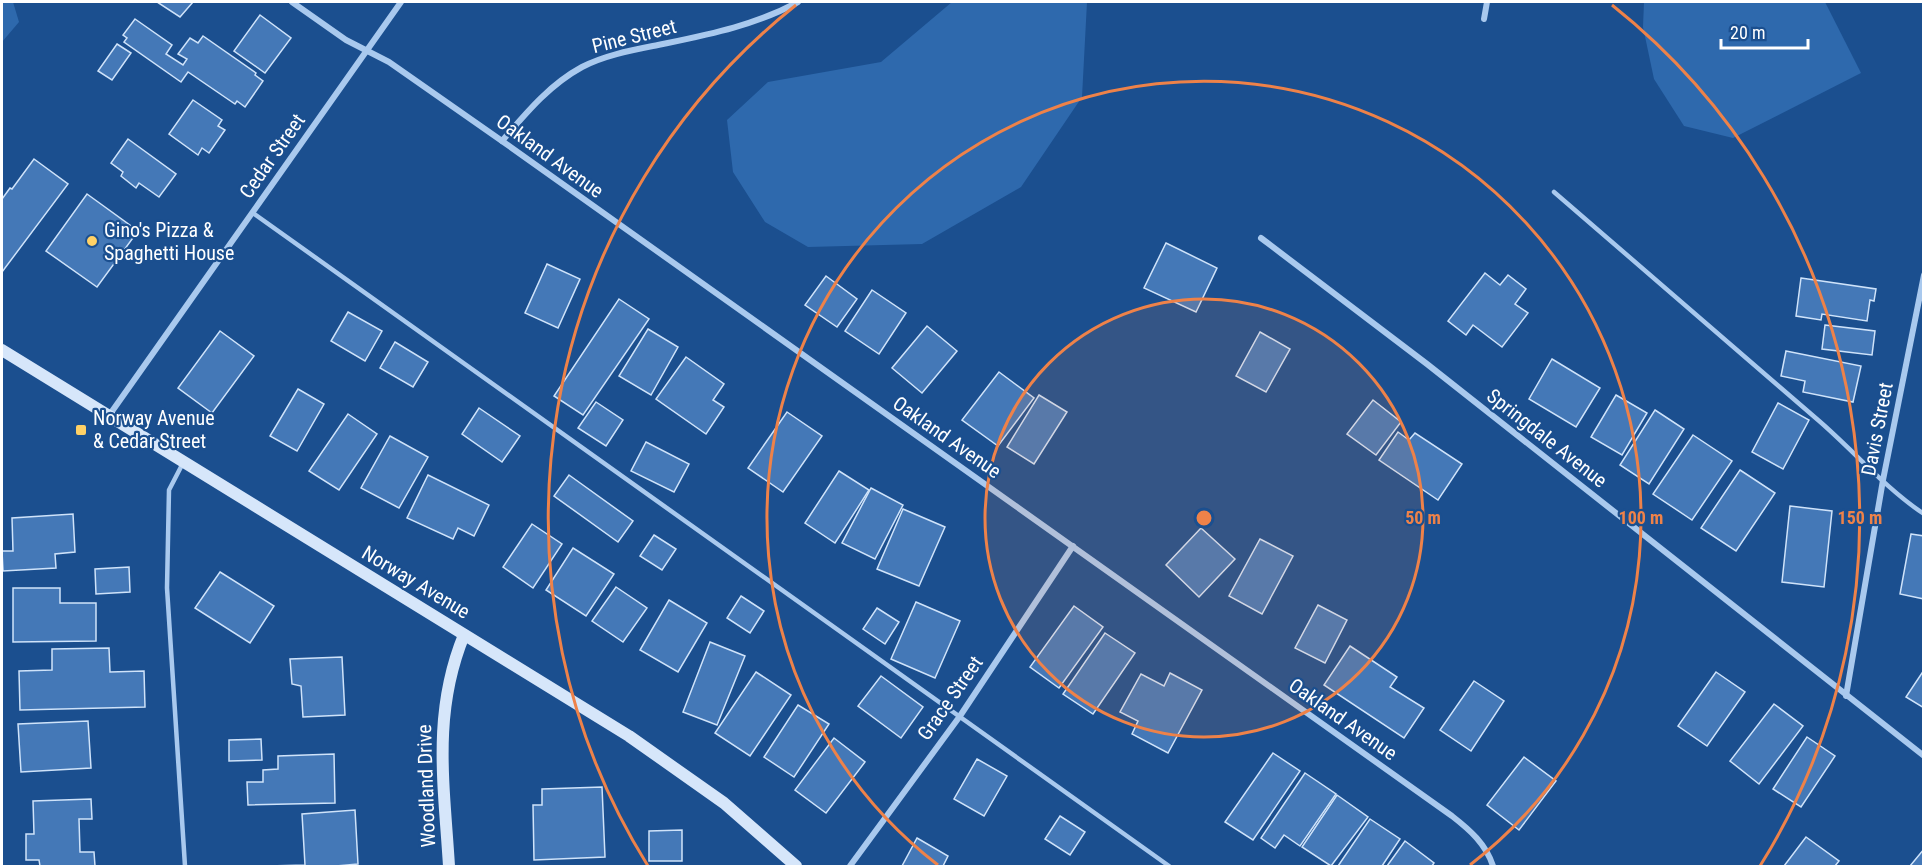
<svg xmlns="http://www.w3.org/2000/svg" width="1925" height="868" font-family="'Roboto Condensed',sans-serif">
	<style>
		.green { fill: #2e69ad }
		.building { fill: #4478b7; stroke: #cfe3fa; stroke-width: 1.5 }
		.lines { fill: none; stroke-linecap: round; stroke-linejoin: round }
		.lane { stroke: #a9c9ee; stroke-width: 4.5 }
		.street { stroke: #a9c9ee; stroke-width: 6 }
		.secondary { stroke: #d6e6fa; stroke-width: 12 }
		.ring { fill: none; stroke: #ee8249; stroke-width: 3 }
		.poi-dot { fill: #ffd166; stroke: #1b4f8f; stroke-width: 2 }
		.labels { text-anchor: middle; stroke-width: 4.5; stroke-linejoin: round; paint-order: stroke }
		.street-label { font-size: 20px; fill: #fff; stroke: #1b4f8f }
		.poi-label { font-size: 20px; fill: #fff; stroke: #1b4f8f; text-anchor: start }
		.centre { fill: #ee8249; stroke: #1b4f8f; stroke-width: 3 }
		.ring-label { font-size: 18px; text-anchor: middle; font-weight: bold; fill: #ee8249; stroke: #1b4f8f; stroke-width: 4.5; stroke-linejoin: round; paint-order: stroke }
	</style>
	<rect width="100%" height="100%" fill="#1b4f8f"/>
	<g class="green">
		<polygon points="2,2 13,2 19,22 2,42"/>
		<polygon points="952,2 1087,2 1082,97 1021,187 922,244 808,247 765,222 733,172 727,120 768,82 881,62"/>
		<polygon points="1644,2 1825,2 1861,73 1733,138 1684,126 1654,79 1643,27"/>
	</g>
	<g class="building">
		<polygon points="157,2 193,2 180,17"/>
		<polygon points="260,15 291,38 265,73 234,51"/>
		<polygon points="135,19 172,45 166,54 183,65 187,59 178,54 190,38 198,43 203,36 256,73 255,75 263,81 245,107 237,101 235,104 188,72 181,82 124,42 127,38 123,35"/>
		<polygon points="117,44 131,53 112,80 98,71"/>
		<polygon points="193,100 222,120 218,126 225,130 209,153 202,148 198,155 169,134"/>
		<polygon points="128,139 176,174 159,197 139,183 136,188 121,176 123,172 111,163"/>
		<polygon points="34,159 68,184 2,272 2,199 10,188 12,189"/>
		<polygon points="87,194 138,231 97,287 46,251"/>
		<polygon points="1166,243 1217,268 1196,312 1144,288"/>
		<polygon points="547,264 580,279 558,328 525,313"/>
		<polygon points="1485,273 1500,285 1508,275 1526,289 1515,304 1528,313 1502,347 1473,325 1466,335 1448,321"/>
		<polygon points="826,276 857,299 837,327 805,305"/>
		<polygon points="1801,278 1876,289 1874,301 1870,300 1867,321 1822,314 1821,320 1796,316"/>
		<polygon points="872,290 906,313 879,354 845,331"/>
		<polygon points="619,299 649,319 583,415 554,396"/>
		<polygon points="348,312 382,331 365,361 331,341"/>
		<polygon points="1825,325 1875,331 1872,355 1822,349"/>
		<polygon points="927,326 957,351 922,393 892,368"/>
		<polygon points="648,329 678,347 651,395 619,376"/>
		<polygon points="220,331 254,356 212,413 178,388"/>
		<polygon points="1260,332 1290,349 1266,392 1236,376"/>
		<polygon points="395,342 428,362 413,387 380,368"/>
		<polygon points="1786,351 1861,366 1853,402 1803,392 1805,381 1781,376"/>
		<polygon points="686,357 724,384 713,400 724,407 706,434 656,399"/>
		<polygon points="1552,359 1600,388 1576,427 1529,399"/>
		<polygon points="999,372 1034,398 998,446 962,420"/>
		<polygon points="298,389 324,404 297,451 270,436"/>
		<polygon points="1039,395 1067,412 1034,464 1007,447"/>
		<polygon points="1616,395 1647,413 1622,455 1591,437"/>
		<polygon points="1373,400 1401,422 1376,455 1347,434"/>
		<polygon points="596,402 623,420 606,446 578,428"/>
		<polygon points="1778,403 1809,420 1783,469 1752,452"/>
		<polygon points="479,408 520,436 502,462 462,434"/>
		<polygon points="1655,410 1684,429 1649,484 1620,465"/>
		<polygon points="787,412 822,436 783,492 748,468"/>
		<polygon points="348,414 377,434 339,490 309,471"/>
		<polygon points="1398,432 1409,440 1415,433 1462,464 1438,500 1379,460"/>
		<polygon points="1693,435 1732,461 1692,520 1653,494"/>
		<polygon points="390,436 428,457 399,508 361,488"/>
		<polygon points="646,442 689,464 674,492 631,471"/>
		<polygon points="1740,470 1775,493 1736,551 1701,528"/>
		<polygon points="839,471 869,490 835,543 805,523"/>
		<polygon points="428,475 489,505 474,536 458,528 453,539 407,518"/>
		<polygon points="569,475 633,521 618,542 554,496"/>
		<polygon points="871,488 903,505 875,559 842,543"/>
		<polygon points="1790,506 1832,511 1824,587 1782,582"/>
		<polygon points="903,509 945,527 919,586 877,569"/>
		<polygon points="73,514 75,552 55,554 56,568 3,571 2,551 13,551 12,518"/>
		<polygon points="532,524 562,544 533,588 503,567"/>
		<polygon points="1201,528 1235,559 1199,597 1166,565"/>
		<polygon points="1911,534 1924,536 1924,599 1900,594"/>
		<polygon points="654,535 676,549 662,570 640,556"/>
		<polygon points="1260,539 1293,556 1262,614 1229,596"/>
		<polygon points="573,548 614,574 586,616 546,590"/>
		<polygon points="129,567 130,592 96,594 95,569"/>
		<polygon points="220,572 274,606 250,643 195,608"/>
		<polygon points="616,587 647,608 623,642 592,621"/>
		<polygon points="13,588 60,588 60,603 96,603 96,641 13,642"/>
		<polygon points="741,596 764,611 750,633 727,618"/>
		<polygon points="669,600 707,623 678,672 640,650"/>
		<polygon points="916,602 960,621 935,678 891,659"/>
		<polygon points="1318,605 1347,620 1325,663 1295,648"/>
		<polygon points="1074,606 1103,627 1059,688 1030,667"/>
		<polygon points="877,608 899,622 885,644 863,629"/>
		<polygon points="1105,633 1135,653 1093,714 1063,694"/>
		<polygon points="710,642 745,656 717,725 683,712"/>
		<polygon points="1350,646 1397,677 1390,687 1424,708 1404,738 1324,685"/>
		<polygon points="109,648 110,672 144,671 145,707 20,710 19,671 52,670 52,649"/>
		<polygon points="342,657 345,715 303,717 301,686 292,684 290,659"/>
		<polygon points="1924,670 1924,708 1906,697"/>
		<polygon points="756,672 791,695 750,756 715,733"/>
		<polygon points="1716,672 1745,692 1707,746 1678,726"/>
		<polygon points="1170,673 1202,690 1168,753 1132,734 1138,721 1120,712 1141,674 1164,686"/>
		<polygon points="881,676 923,707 901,738 858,706"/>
		<polygon points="1474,681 1504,701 1471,751 1440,730"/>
		<polygon points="1774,704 1803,726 1759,784 1730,761"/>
		<polygon points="798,705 829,724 794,777 764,757"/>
		<polygon points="88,721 91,768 21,772 18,724"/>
		<polygon points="1807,737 1835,756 1801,807 1773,789"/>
		<polygon points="834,738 865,762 826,813 795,790"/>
		<polygon points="261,739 262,760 229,761 229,740"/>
		<polygon points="1273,753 1300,771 1253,840 1225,822"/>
		<polygon points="334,754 335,803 248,805 247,782 263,782 263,770 278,769 278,756"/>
		<polygon points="1524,757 1556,781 1519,830 1487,805"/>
		<polygon points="977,759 1007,776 984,816 954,799"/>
		<polygon points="1305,773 1336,794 1300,846 1284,835 1275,848 1261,838"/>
		<polygon points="602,787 605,857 534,860 533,805 542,805 542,789"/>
		<polygon points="1337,795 1368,817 1331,866 1302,847"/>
		<polygon points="91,799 92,819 79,819 80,852 94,852 95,866 40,866 39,860 26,860 26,834 34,834 33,801"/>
		<polygon points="355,810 358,864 336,866 268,866 305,865 302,814"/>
		<polygon points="1060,816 1085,832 1070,855 1045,839"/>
		<polygon points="1370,819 1400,839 1382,866 1338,866"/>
		<polygon points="682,830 682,861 649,861 649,831"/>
		<polygon points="1806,837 1839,861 1835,866 1784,866"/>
		<polygon points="917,838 948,856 943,866 902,866"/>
		<polygon points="1405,841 1434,863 1432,866 1387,866"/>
		<polygon points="1924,849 1924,866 1910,866"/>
	</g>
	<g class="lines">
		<g class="lane">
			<path d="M1554,192C1642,268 1730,344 1818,420C1853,450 1885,488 1924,514"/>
			<polyline points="253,213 1169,866"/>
			<polyline points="183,463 169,490 167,588 185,866"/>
		</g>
		<g class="street">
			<path d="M292,2L346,40L389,62L502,141L1452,816C1470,830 1486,844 1493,866"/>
			<polyline points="1484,19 1487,2"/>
			<path d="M502,141C526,113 549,85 582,67C605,55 633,50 658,45C706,35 754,26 798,2"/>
			<polyline points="1261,238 1427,364 1924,756"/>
			<polyline points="108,417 401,2"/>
			<polyline points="1846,696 1883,480 1924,275"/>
			<polyline points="850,866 960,716 1073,546"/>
		</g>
		<g class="secondary">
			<polyline points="2,350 629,736 724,803 796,866"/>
			<path d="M449,866C444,784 432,713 464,635"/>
		</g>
	</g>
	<circle cx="1204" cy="518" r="219" fill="#ee8249" fill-opacity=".12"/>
	<g class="ring">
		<circle cx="1204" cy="518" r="219"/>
		<path d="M938 865A437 437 0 1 1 1470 865"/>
		<path d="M648 866A656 656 0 0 1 796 5M1612 5A656 656 0 0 1 1760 866"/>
	</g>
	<g class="poi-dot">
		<circle cx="92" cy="241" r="6"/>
		<rect x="75" y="424" width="12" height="12" rx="3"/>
	</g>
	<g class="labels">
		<g class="street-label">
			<text transform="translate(634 36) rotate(-14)" y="7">Pine Street</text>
			<text transform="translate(272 156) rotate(-55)" y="7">Cedar Street</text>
			<text transform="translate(550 156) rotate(36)" y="7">Oakland Avenue</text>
			<text transform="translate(1877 429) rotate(-79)" y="7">Davis Street</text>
			<text transform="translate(947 437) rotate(35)" y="7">Oakland Avenue</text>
			<text transform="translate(1547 438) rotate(38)" y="7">Springdale Avenue</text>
			<text transform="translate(416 582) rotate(31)" y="7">Norway Avenue</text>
			<text transform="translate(950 698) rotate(-55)" y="7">Grace Street</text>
			<text transform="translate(1343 719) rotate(35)" y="7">Oakland Avenue</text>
			<text transform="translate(426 786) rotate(-92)" y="7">Woodland Drive</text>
		</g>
		<g class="poi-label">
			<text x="104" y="237">Gino's Pizza &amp;<tspan x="104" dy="23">Spaghetti House</tspan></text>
			<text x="93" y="425">Norway Avenue<tspan x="93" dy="23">&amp; Cedar Street</tspan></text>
		</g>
	</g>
	<circle cx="1204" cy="518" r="9" class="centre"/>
	<g class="ring-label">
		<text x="1423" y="524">50 m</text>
		<text x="1641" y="524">100 m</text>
		<text x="1860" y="524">150 m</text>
	</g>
	<rect width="1925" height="868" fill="none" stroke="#ffffff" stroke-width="6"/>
	<path d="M1721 39v9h87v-9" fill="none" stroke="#ffffff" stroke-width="3"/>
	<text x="1730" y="39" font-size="18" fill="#ffffff" stroke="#1b4f8f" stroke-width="4.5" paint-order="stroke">20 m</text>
</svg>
